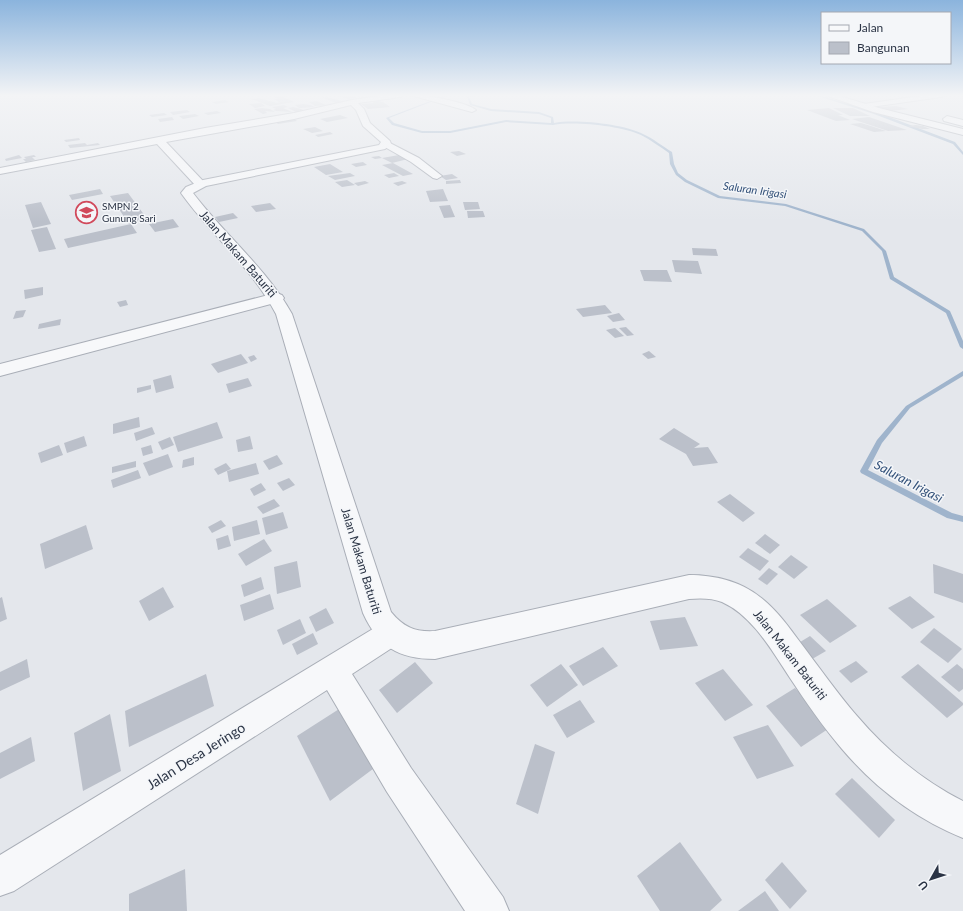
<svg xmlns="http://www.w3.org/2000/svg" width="963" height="911" font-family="Lato,sans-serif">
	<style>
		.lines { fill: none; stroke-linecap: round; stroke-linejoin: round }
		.stream { fill: #9fb4cc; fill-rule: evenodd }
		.building { fill: #bbc0ca }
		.minor-casing { stroke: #a9aeb7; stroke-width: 2 }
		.tertiary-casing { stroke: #a9aeb7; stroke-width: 2 }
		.minor { fill: #f7f8fa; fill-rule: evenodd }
		.tertiary { fill: #f7f8fa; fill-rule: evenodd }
		.labels { text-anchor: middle; stroke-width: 3; stroke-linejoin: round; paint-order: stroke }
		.far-poi-label { font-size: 10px; fill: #2b3445; stroke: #f4f6f9; text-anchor: start }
		.far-water-label { font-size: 11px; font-style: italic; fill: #34527a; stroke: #f4f6f9 }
		.street-label { font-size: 12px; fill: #2b3445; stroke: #f4f6f9 }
		.water-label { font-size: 13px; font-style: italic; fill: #34527a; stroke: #f4f6f9 }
		.near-street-label { font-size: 14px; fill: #2b3445; stroke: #f4f6f9 }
	</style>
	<rect width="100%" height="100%" fill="#e4e7ec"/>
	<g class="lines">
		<g class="stream">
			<path d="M446,95H449L389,118L394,123L422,131H450L506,120L551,123V118L539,114L491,111L470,105L467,96L485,95L469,97L472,104L491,109L539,112L553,117L554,123C576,119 623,124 643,134C654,139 662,146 672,152L674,164L678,173L687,180L720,196L786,204L864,229L886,251L894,277L950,311L963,341V349L960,347L946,313L890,279L882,251L862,231L785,206L718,198L685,182L676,175L670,164L669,153C660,147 651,140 641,135C621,126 575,121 553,125L506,122L450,133H422L392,125L386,118Z"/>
			<polygon points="815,95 818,95 876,112 955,142 963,152 963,155 953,144 874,114"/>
			<polygon points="963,371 963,376 910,408 882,443 868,470 952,513 963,516 963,522 947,518 861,473 860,471 877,440 906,406"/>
		</g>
	</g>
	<g class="building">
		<polygon points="285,95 288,97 284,97 294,102 270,106 251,99 259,98 277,103 284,101 279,102 274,99 278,99 274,97"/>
		<polygon points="348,95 357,98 348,99 338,96"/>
		<polygon points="321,97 331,98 342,101 336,103"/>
		<polygon points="225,100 229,102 216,104 212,102"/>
		<polygon points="375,100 383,102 390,107 368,109 361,104 374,103 371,101"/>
		<polygon points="317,101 321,103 326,105 315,106 309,102"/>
		<polygon points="261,103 265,106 255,108 249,104"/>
		<polygon points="303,104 310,105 315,107 299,108 295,105"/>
		<polygon points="284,105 288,107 283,108 292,112 276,111 273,110 276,109 272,107"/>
		<polygon points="896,106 908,109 889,111 878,107"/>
		<polygon points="293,107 301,109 305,111 296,112 288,108"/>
		<polygon points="262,108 270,109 275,112 265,111 267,113 263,114 254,109"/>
		<polygon points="829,108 843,115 838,115 850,120 836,121 807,110"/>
		<polygon points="833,108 853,108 870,116 850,116"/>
		<polygon points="187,110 190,112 173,115 170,112"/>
		<polygon points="217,111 221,113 208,115 204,113"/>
		<polygon points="164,113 167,115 152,117 149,115"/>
		<polygon points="195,114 199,116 183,119 179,116"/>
		<polygon points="340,115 348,118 327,122 320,119"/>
		<polygon points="172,117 174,120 160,122 158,119"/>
		<polygon points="869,117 907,130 888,131 852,119"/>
		<polygon points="293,118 297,121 278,124 274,121"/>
		<polygon points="861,123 871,126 886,131 874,132 850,124"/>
		<polygon points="916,125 923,126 930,129 922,129 907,126"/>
		<polygon points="315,127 323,131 312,133 303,129"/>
		<polygon points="330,132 333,134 318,137 315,135"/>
		<polygon points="79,138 80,140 66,142 64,140"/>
		<polygon points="85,143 87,145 98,143 100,145 70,148 68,145"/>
		<polygon points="459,151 466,154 457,156 450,152"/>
		<polygon points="19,155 22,158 6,161 5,159"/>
		<polygon points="34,155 36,157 32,157 35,160 26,162 23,159 26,159 24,157"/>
		<polygon points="399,155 408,159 392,163 382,158 375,159 371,157 379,156 382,158"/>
		<polygon points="363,162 367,165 356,167 351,164"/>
		<polygon points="393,163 413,174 403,176 382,165"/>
		<polygon points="330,164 343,172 326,175 314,167"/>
		<polygon points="350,173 355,176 335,180 328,176"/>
		<polygon points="394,173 399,176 389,178 384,175"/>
		<polygon points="452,174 458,178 446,180 440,176"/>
		<polygon points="347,180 355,185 342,187 335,182"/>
		<polygon points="460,180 461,183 446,184 446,181"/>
		<polygon points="365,181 369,183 358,186 354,183"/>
		<polygon points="402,181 407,183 398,186 393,183"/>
		<polygon points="100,189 103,194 72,200 69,195"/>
		<polygon points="443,189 448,201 430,202 426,191"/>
		<polygon points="128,193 148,220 129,224 110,196"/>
		<polygon points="41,202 51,224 33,228 25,205"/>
		<polygon points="463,202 478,202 480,209 465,210"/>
		<polygon points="270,203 276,209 256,212 251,206"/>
		<polygon points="450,205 455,217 444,218 439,206"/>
		<polygon points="467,211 483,211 485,217 468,218"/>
		<polygon points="233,213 238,218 219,222 215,217"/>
		<polygon points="173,219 179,227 155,232 149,224"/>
		<polygon points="131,224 137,233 68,248 64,239"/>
		<polygon points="47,227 56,249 39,252 31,230"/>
		<polygon points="692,248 716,249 718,256 693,255"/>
		<polygon points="672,260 698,261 702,274 675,272"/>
		<polygon points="640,270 667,270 672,282 644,281"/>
		<polygon points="43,287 43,295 25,299 24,290"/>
		<polygon points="126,300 128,305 120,307 117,302"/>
		<polygon points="605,305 612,313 583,317 576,309"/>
		<polygon points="26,310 23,317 13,319 16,311"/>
		<polygon points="619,313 625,320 613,322 607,316"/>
		<polygon points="61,319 60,325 38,329 39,324"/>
		<polygon points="626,327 634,335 627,336 619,328"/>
		<polygon points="615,328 624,336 615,338 606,330"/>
		<polygon points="649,351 656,357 648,359 642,354"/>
		<polygon points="241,354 248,363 218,373 211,364"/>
		<polygon points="254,355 257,359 251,362 248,357"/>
		<polygon points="171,375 174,388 156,393 153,380"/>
		<polygon points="248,378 252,386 229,393 226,384"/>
		<polygon points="151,385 151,389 137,393 137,388"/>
		<polygon points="139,417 140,427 113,434 113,424"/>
		<polygon points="217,422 223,438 178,452 173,437"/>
		<polygon points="152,427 155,434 136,441 134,433"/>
		<polygon points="674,428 700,444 694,448 708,447 718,463 693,466 686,454 659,439"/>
		<polygon points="84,436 87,446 67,453 64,443"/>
		<polygon points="250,436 253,449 238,452 236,440"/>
		<polygon points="170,437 174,445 162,450 158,442"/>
		<polygon points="59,445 63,455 41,463 38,453"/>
		<polygon points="151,445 153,453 143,456 141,448"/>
		<polygon points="168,454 173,467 149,476 143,463"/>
		<polygon points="277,455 283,464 269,470 263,461"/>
		<polygon points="194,457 194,465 182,468 183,460"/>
		<polygon points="136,461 136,467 112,473 112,467"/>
		<polygon points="226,463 231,469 218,475 214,469"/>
		<polygon points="256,463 259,474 229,482 227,471"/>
		<polygon points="138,470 141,478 113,488 111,480"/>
		<polygon points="289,478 295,485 283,491 277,483"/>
		<polygon points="261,483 266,490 254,496 250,489"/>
		<polygon points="730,494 755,513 743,522 717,502"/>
		<polygon points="274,499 280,506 263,514 257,507"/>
		<polygon points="283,512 288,528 266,535 262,518"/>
		<polygon points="221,520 226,526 212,533 208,527"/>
		<polygon points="257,520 260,534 234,541 232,527"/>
		<polygon points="86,525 93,549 45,569 40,544"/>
		<polygon points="765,534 780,545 770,554 755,543"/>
		<polygon points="228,535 231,546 218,550 216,539"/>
		<polygon points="264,539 272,551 246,566 238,554"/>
		<polygon points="748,548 769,561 760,571 739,557"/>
		<polygon points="791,555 808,567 794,579 778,567"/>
		<polygon points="297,561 301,587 277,594 274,567"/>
		<polygon points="933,564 963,574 963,603 934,593"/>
		<polygon points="769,568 778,574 767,585 758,579"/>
		<polygon points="261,577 264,589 244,597 241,585"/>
		<polygon points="163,587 174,607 149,621 139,601"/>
		<polygon points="270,594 274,609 244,621 240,605"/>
		<polygon points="910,596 935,617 912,629 888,608"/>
		<polygon points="2,597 7,619 0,622 0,598"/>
		<polygon points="827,599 857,626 830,643 800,615"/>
		<polygon points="326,608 334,623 316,632 309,617"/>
		<polygon points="685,617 698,646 660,650 650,621"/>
		<polygon points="300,619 306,633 283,645 277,630"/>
		<polygon points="934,628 962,649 948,663 920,642"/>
		<polygon points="313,633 318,644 297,655 292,644"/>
		<polygon points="810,636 826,651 807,662 792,647"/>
		<polygon points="603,647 618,666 583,686 569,666"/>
		<polygon points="27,659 30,677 0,691 0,672"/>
		<polygon points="856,661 868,672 851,683 839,671"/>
		<polygon points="415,662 433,683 397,713 379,690"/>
		<polygon points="561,664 578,685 547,707 530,685"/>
		<polygon points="918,664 963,703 963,705 947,718 901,677"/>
		<polygon points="957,664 963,669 963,689 959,692 941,677"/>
		<polygon points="723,669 753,705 725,721 695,683"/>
		<polygon points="206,674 214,706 129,747 125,711"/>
		<polygon points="795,688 831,727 801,747 766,706"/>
		<polygon points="580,700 595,722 567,738 553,715"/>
		<polygon points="350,702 385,760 330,801 297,736"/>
		<polygon points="110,714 121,771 83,791 74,733"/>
		<polygon points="768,725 794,766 757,779 733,737"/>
		<polygon points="31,737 35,761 0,779 0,753"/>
		<polygon points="535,744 555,752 538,814 516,804"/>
		<polygon points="852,778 895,820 879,838 835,794"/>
		<polygon points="680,842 722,900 710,911 660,911 637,876"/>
		<polygon points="782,862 807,891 790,909 765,880"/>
		<polygon points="185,869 187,911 129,911 129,894"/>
		<polygon points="765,891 779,911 738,911"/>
	</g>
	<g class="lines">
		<defs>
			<g id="minor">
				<path d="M410,95C423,94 467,102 476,110L472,112Z"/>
				<polygon points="927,95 945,95 941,97 864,108 860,106 864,104"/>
				<polygon points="352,100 355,100 355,104 294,119 166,142 204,182 206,184 200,187 196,186 157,144 0,174 0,168 205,128 294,113"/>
				<polygon points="947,116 963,120 963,126 944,121 943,119"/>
				<polygon points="386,141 419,158 442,176 437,179 433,178 411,162 383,146 381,144"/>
				<polygon points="276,293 282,295 284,298 282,301 0,376 0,364"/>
				<polygon points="391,620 401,624 406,633 401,642 352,674 411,768 503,897 509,911 465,911 387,792 327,690 14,891 0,896 0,855 381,624"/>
			</g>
			<g id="tertiary">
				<path d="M386,95H404L400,97L358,103L364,109L370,123L390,141L391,144L385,149L206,186L193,193C225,235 266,268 292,314L391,612C404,628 416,632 435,631L689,575C714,575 740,581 760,597C776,609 788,626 800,642C819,667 837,693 857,716C886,750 923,781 963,801V838C916,819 875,788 842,749C823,727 806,702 790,678C772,651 753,616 722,602C712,598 700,598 689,599L435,659C398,659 378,646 363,613L276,314C252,268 211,235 181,193L186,187L203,180L379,145L381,142L363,126L356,110L348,102L352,100Z"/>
				<polygon points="825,95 836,95 879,108 963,129 963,135 873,112"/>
			</g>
		</defs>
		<use href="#minor" class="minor-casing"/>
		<use href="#tertiary" class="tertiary-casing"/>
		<use href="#minor" class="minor"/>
		<use href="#tertiary" class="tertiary"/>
	</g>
	<linearGradient id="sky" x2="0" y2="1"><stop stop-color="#8bb4dd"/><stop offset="0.43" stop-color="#f3f4f6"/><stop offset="1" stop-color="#f3f4f6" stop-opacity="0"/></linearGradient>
	<rect width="963" height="222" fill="url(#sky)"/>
	<defs>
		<symbol id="school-ring" viewBox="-11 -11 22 22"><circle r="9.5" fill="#f4f6f9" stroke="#d1495b" stroke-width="1.5"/><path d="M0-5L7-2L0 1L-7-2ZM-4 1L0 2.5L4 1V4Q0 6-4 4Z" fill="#d1495b"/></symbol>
	</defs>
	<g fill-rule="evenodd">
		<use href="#school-ring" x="74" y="200" width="25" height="25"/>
	</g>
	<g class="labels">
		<g class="far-poi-label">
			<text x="102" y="210">SMPN 2<tspan x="102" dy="12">Gunung Sari</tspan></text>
		</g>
		<g class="far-water-label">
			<text transform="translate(755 190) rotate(8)" y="4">Saluran Irigasi</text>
		</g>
		<g class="street-label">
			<text transform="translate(238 254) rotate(49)" y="4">Jalan Makam Baturiti</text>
			<text transform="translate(361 561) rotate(73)" y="4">Jalan Makam Baturiti</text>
			<text transform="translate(790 655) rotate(52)" y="4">Jalan Makam Baturiti</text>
		</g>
		<g class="water-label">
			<text transform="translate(909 481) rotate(28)" y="5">Saluran Irigasi</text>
		</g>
		<g class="near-street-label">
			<text transform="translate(196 756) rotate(-32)" y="5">Jalan Desa Jeringo</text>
		</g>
	</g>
	<rect x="821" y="12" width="130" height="52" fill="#f4f6f9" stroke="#a4a8b1"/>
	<rect x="829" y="25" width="20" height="6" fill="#f7f8fa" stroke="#a4a8b1"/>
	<text x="857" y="32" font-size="12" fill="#2b3445">Jalan</text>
	<rect x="829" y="42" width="20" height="12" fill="#bbc0ca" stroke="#a4a8b1"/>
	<text x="857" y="52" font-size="12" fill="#2b3445">Bangunan</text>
	<g transform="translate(931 879) rotate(231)" stroke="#f4f6f9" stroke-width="3" paint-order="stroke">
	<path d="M0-3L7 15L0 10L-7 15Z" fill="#2b3445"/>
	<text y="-6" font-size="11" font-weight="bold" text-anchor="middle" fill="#2b3445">U</text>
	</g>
</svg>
